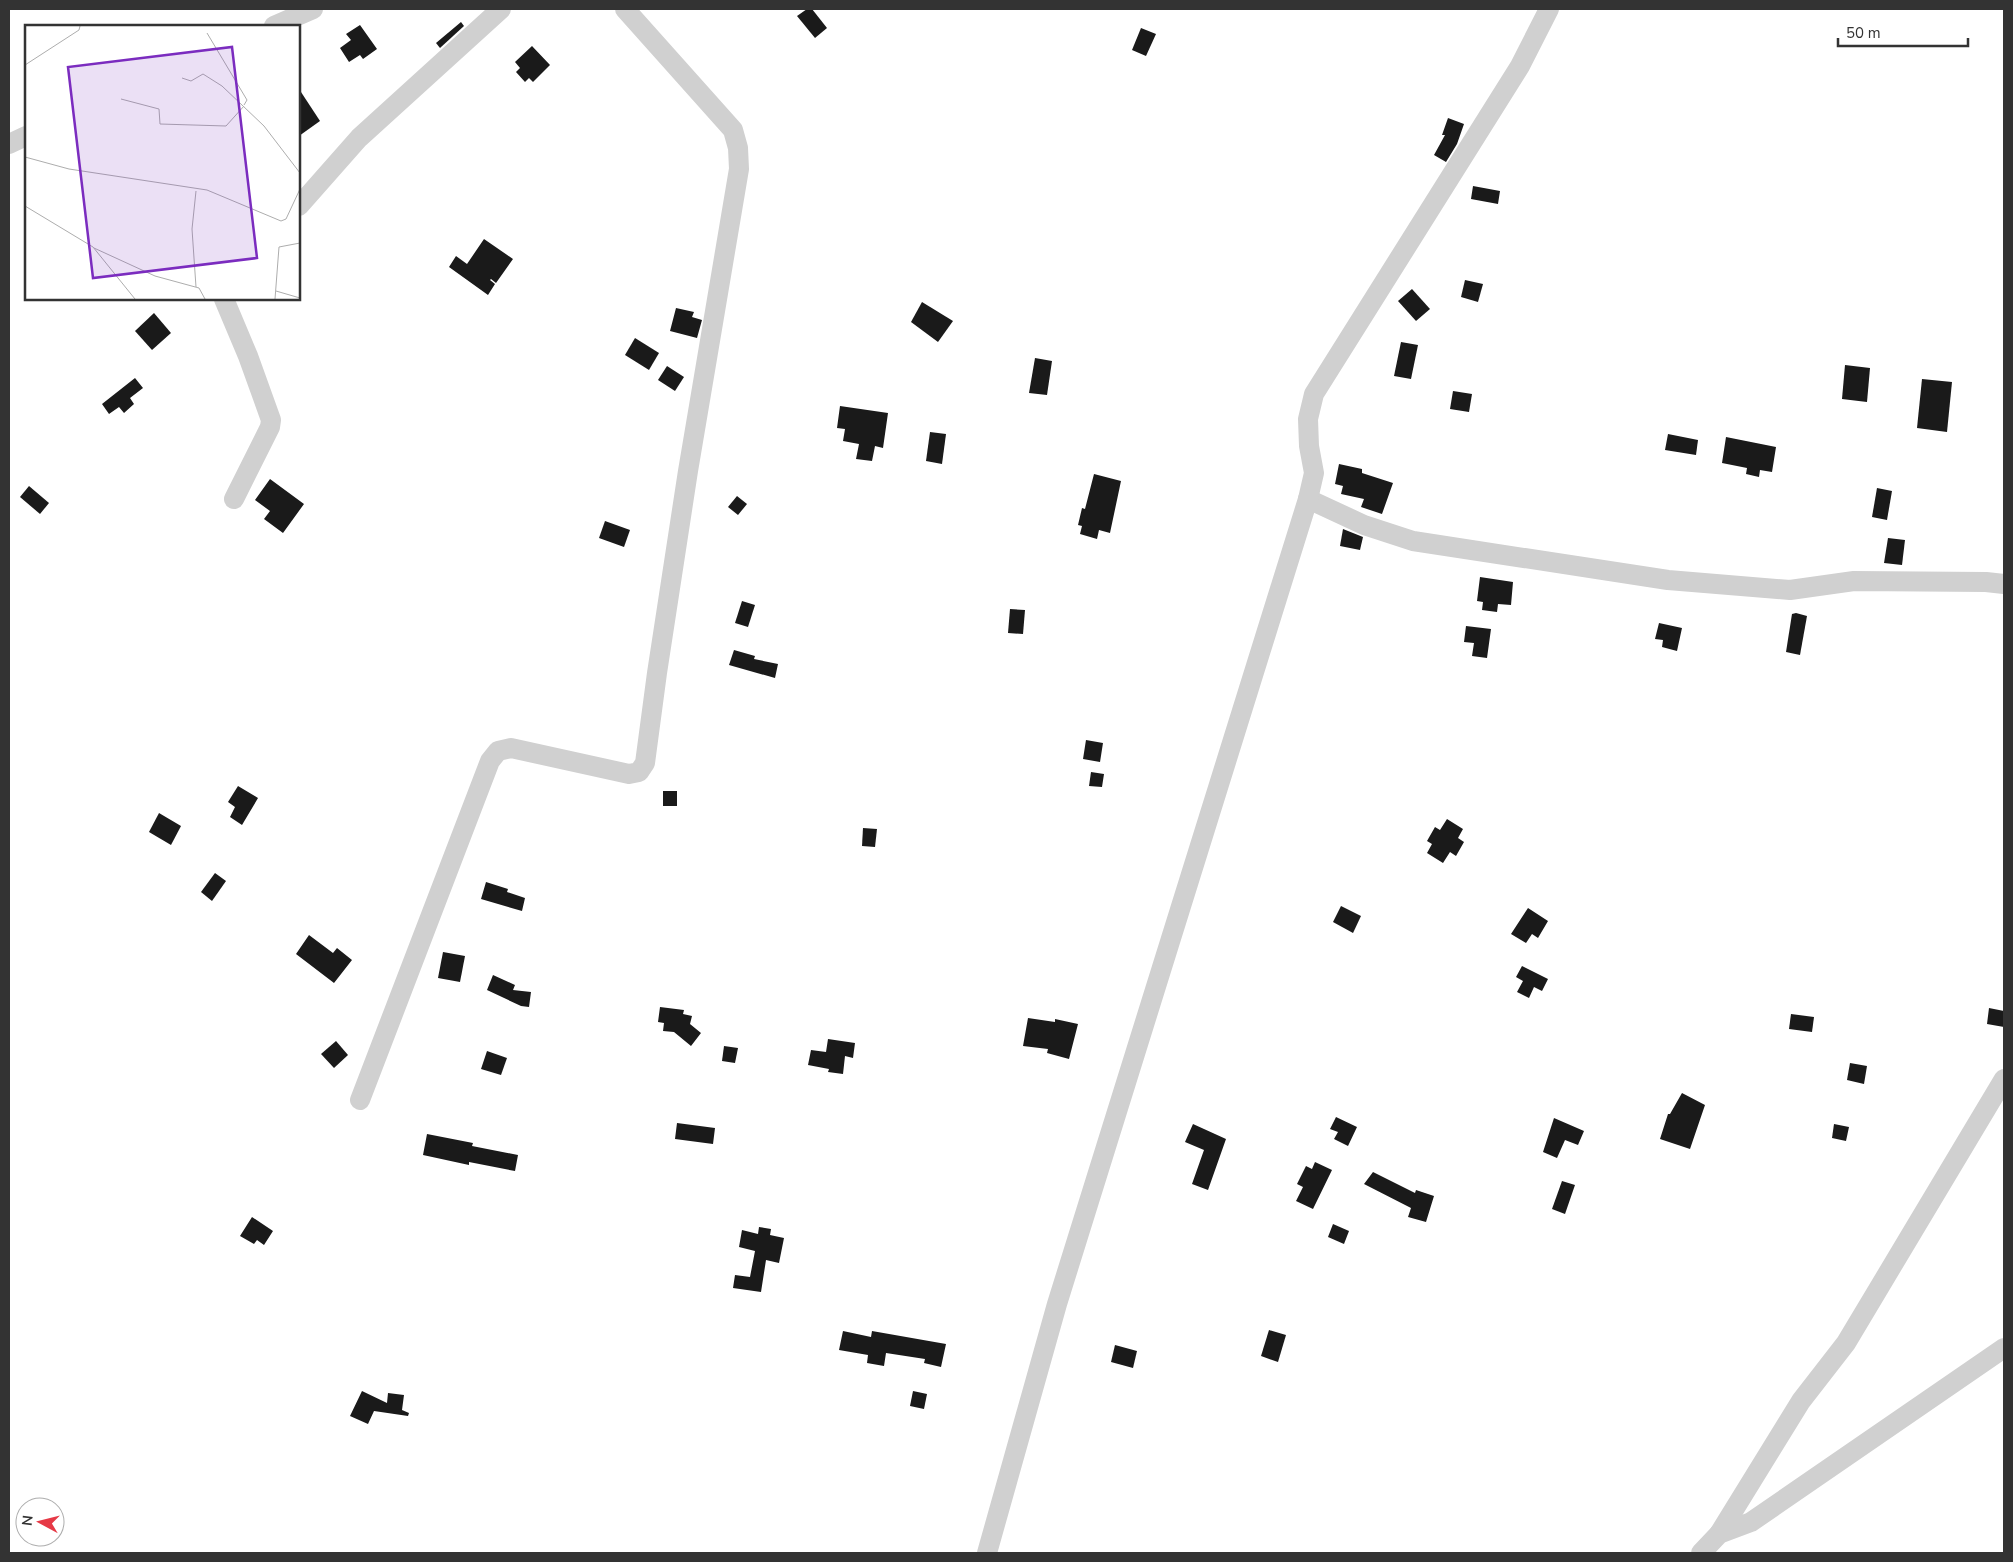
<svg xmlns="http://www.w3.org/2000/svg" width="2013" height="1562" font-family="'Nunito Sans',sans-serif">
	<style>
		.building { fill: #1a1a1a }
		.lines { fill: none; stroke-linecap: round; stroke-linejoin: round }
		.minor { stroke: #d0d0d0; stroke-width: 20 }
		.inset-road { fill: none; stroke: #adadad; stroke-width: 1 }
		.view { fill: #7b2cbf; fill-opacity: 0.15; stroke: #7b2cbf; stroke-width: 2.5 }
		.inset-edge { fill: none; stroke: #333; stroke-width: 2.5 }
	</style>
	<rect width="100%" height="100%" fill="#fff"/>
	<g class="building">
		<polygon points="807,9 812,9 827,28 815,38 797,16"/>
		<polygon points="461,22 464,26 440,48 436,43"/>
		<polygon points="360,25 377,49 363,59 360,55 349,62 340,48 351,40 346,34"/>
		<polygon points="1141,28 1156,34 1146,56 1132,50"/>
		<polygon points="532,46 550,65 533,82 529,78 525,82 516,72 520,68 515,62"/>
		<polygon points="299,89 320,121 299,136"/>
		<polygon points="1448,118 1464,124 1457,144 1446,162 1434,155 1445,135 1442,135"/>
		<polygon points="1473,186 1500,191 1498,204 1471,199"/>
		<polygon points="484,239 513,259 496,283 491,279 490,280 495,284 488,295 449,267 456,256 467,264"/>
		<polygon points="1465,280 1483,284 1478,302 1461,297"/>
		<polygon points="1412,289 1430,309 1416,321 1398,301"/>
		<polygon points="922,302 953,321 938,342 911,322"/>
		<polygon points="676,308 694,312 692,317 702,320 697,338 670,331"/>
		<polygon points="154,313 171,333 152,350 135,331"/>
		<polygon points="635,338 659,353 649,370 625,355"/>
		<polygon points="1401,342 1418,345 1411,379 1394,376"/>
		<polygon points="1035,358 1052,361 1047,395 1029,393"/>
		<polygon points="1845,365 1870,368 1867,402 1842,399"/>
		<polygon points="667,366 684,377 675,391 658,380"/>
		<polygon points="135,378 143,388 130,398 134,404 124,413 119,407 109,414 102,404"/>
		<polygon points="1922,379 1952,382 1947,432 1917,428"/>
		<polygon points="1453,391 1472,394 1469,412 1450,409"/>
		<polygon points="840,406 888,413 883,448 875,446 872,461 856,459 859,444 843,441 845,429 837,428"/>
		<polygon points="930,432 946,434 942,464 926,461"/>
		<polygon points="1668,434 1698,440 1696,455 1665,450"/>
		<polygon points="1726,437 1776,447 1772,472 1760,470 1759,477 1746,474 1747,468 1722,463"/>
		<polygon points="1339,464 1362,469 1362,473 1393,483 1382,514 1361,507 1364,499 1341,494 1343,486 1335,484"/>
		<polygon points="1094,474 1121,481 1110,533 1099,530 1097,539 1080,534 1082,526 1078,525 1082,508 1085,509"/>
		<polygon points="270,479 304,504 283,533 264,519 270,511 255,500"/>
		<polygon points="29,486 49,503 40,514 20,497"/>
		<polygon points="1877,488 1892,491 1887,520 1872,517"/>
		<polygon points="737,496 747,504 738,515 728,507"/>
		<polygon points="605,521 630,530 624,547 599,538"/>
		<polygon points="1343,529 1363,537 1360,550 1340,546"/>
		<polygon points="1888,538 1905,540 1902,565 1884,563"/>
		<polygon points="1480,577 1513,582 1511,605 1498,604 1497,612 1482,610 1483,602 1477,601"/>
		<polygon points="742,601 755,605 748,627 735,623"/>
		<polygon points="1010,609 1025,610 1023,634 1008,633"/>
		<polygon points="1796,613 1807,616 1800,655 1786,652 1792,614"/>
		<polygon points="1659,623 1682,628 1677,651 1662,647 1663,640 1655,639"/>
		<polygon points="1466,626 1491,629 1487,658 1472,656 1474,643 1464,642"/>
		<polygon points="734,650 755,656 754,659 778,664 775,678 729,665"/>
		<polygon points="1086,740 1103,743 1100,762 1083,759"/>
		<polygon points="1091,772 1104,774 1102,787 1089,786"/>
		<polygon points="238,786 258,798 242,825 230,817 235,807 228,802"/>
		<rect x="663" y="791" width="14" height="15"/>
		<polygon points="159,813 181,826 171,845 149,832"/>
		<polygon points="1447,819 1463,829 1458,838 1464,842 1456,856 1450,852 1443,863 1427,853 1432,844 1427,841 1435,827 1440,830"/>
		<polygon points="863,828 877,829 875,847 862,846"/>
		<polygon points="215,873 226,881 212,901 201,892"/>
		<polygon points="486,882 508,889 507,892 525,898 522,911 481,899"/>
		<polygon points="1341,906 1361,916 1353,933 1333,922"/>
		<polygon points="1528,908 1548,921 1538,938 1532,934 1526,943 1511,934"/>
		<polygon points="309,935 333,953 337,948 352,960 334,983 296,954"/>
		<polygon points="443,952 465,956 460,982 438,978"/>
		<polygon points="1522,966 1548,979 1542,991 1534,987 1529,998 1517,992 1523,981 1516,977"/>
		<polygon points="493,975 515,985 513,990 531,992 529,1007 521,1006 487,990"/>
		<polygon points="660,1007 684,1010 683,1014 692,1016 690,1024 701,1033 691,1046 674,1032 663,1031 664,1023 658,1022"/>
		<polygon points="1989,1008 2004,1011 2004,1027 1987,1024"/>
		<polygon points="1791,1014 1814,1017 1812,1032 1789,1029"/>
		<polygon points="1028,1018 1055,1022 1055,1019 1078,1024 1069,1059 1047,1053 1048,1049 1023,1046"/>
		<polygon points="828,1039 855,1043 853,1058 845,1056 843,1074 828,1072 829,1069 808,1065 811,1050 826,1052"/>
		<polygon points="336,1041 348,1055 334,1068 321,1054"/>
		<polygon points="724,1046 738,1048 735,1063 722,1061"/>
		<polygon points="487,1051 507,1058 501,1075 481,1069"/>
		<polygon points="1850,1063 1867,1066 1864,1084 1847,1080"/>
		<polygon points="1682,1093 1705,1105 1690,1149 1660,1139 1668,1114 1670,1114"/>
		<polygon points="1336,1117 1357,1127 1348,1146 1334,1139 1338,1132 1330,1129"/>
		<polygon points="1554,1118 1584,1131 1578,1145 1565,1140 1557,1158 1543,1152"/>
		<polygon points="677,1123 715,1128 713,1144 675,1139"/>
		<polygon points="1193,1124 1226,1139 1208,1190 1192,1184 1204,1150 1185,1142"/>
		<polygon points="1834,1124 1849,1127 1846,1141 1832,1138"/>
		<polygon points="427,1134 473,1143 472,1146 518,1155 515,1171 469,1162 469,1165 423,1155"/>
		<polygon points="1315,1162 1332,1170 1313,1209 1296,1201 1303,1187 1297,1184 1306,1166 1312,1169"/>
		<polygon points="1373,1172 1415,1193 1416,1190 1434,1196 1426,1222 1408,1217 1411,1208 1364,1184"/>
		<polygon points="1562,1181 1575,1185 1565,1214 1552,1209"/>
		<polygon points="252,1217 273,1231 264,1245 257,1240 254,1244 240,1236"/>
		<polygon points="1333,1224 1349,1231 1344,1244 1328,1237"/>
		<polygon points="759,1227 771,1229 770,1235 784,1238 779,1263 766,1260 761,1292 733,1288 735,1275 750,1277 755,1251 739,1247 742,1230 758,1234"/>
		<polygon points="1269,1330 1286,1335 1278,1362 1261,1356"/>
		<polygon points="843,1331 871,1337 872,1331 946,1344 941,1367 924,1363 925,1359 886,1353 884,1366 867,1363 868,1355 839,1350"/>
		<polygon points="1115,1345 1137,1351 1133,1368 1111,1362"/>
		<polygon points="362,1391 387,1403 388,1393 404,1395 402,1410 409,1413 408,1416 374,1411 368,1424 350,1416"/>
		<polygon points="913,1391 927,1394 924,1409 910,1406"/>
	</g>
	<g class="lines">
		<g class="minor">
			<polyline points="274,26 313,9"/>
			<polyline points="9,144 26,136"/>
			<polyline points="299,206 359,138 501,9"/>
			<polyline points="224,299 248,356 271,420 270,427 234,499"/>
			<polyline points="1308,499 1364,525 1413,541 1668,580 1790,590 1854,581 1986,582 2004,584"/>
			<polyline points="360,1100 490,761 498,751 511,748 629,774 639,772 645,763 657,673 688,471 739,169 738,148 733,130 625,9"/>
			<polyline points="1719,1534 1801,1401 1846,1343 2004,1079"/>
			<polyline points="987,1553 1057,1304 1308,499 1314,473 1309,446 1308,419 1314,394 1520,66 1549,9"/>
			<polyline points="1701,1553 1719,1534 1751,1522 2004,1348"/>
		</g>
	</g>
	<g transform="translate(25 25)">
		<rect width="275" height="275" fill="#fff"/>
		<path class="inset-road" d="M182,8L222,75L219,80M0,40L54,5L55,1M157,53L166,56L178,49L197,61L239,101L275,148M96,74L134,84L135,99L201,101L219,81M0,132L44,144L182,165L256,196L261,194L275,164M0,181L68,222L110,274M69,223L130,251L174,263L180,274M171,262L167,204L171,166M251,266L275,273M250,274L254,222L275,218"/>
		<path class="view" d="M207,22L232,233L68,253L43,42Z"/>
		<rect width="275" height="275" class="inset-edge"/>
	</g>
	<rect width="2013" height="1562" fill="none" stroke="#333333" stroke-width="20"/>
	<g transform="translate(40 1522) rotate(277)"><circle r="24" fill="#ffffff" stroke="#adadad"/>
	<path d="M0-4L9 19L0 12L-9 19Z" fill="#e63946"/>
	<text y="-8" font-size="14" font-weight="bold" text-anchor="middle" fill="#333333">N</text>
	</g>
	<path d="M1838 38v8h130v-8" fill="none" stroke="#333333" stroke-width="2.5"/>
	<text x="1846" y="38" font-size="15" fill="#333333" stroke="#ffffff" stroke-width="4" paint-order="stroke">50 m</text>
</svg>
